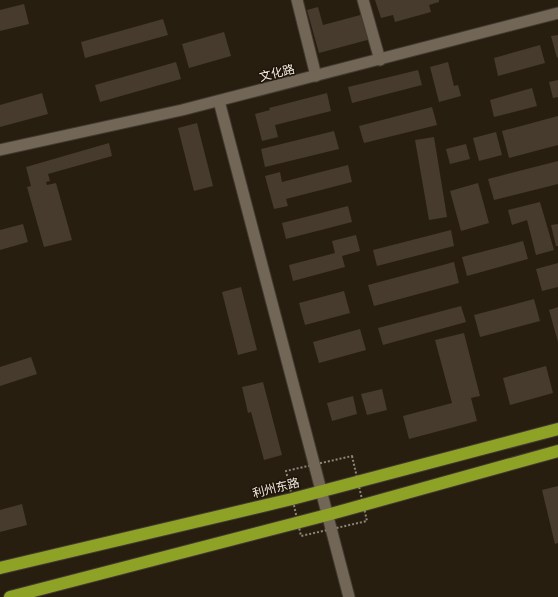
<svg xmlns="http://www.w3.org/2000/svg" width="558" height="597" font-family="'Noto Sans','Noto Sans SC',sans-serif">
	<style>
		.building { fill: #463b2d }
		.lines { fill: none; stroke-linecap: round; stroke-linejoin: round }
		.minor-casing { stroke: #423a32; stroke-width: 13 }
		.highway-casing { stroke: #423a32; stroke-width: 14 }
		.path { stroke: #8f867b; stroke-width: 2; stroke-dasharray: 2 2; stroke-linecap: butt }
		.minor { stroke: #726657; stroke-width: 11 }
		.highway { stroke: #8ea226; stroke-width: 12 }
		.labels { text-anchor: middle; stroke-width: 3; stroke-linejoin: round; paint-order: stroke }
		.street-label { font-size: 12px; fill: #f1eae1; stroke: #1e1407 }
	</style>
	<rect width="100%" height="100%" fill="#281e10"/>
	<g class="building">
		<polygon points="375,0 439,0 439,2 429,5 431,12 395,22 393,15 381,18"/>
		<polygon points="24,4 29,24 0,31 0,10"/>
		<polygon points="318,7 323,25 364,14 371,39 319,53 307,10"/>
		<polygon points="163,19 168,35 85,58 81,42"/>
		<polygon points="224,32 231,56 189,68 182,44"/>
		<polygon points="558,35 558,57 557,58 551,36"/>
		<polygon points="540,45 545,63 498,76 494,58"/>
		<polygon points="176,62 181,79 100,102 95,85"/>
		<polygon points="448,62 454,86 458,85 461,96 439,102 430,67"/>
		<polygon points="418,70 422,85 352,103 348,87"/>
		<polygon points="558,80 558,97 553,98 549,82"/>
		<polygon points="532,88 537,106 494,117 490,100"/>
		<polygon points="42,93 48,114 0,127 0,105"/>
		<polygon points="327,93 331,111 275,125 278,137 262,141 255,114 270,110 269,108"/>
		<polygon points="432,107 437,125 364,143 359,126"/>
		<polygon points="558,116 558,145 509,158 502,131"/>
		<polygon points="197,123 213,186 194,191 178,128"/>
		<polygon points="334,131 339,149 265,167 261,149"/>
		<polygon points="496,132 502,155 479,161 473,138"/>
		<polygon points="434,137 447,217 429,220 415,140"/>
		<polygon points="109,143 112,156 48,174 50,181 46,182 47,185 56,183 72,240 44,247 27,187 31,186 26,167"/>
		<polygon points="466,144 470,159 450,164 446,149"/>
		<polygon points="558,161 558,184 494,200 488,179"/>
		<polygon points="348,165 352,182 286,199 288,206 274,209 265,176 280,172 282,182"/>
		<polygon points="478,183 489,223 461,231 450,191"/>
		<polygon points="540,202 554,250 536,255 527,220 512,225 508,210"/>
		<polygon points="348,206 352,222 286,239 282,223"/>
		<polygon points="23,224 28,242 0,250 0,230"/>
		<polygon points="558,224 558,246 556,246 551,225"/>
		<polygon points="451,230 454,246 377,266 373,250"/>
		<polygon points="356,235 360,251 342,256 345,267 293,281 289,265 335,253 332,241"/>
		<polygon points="523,241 528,259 467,276 462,257"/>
		<polygon points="454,262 459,283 374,306 368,285"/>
		<polygon points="558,263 558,287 542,291 536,269"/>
		<polygon points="241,287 257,350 238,355 222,292"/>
		<polygon points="344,291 350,313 305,325 299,303"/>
		<polygon points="534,299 540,321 480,337 474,315"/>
		<polygon points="461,306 466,322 383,345 378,328"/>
		<polygon points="558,307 558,342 549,310"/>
		<polygon points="360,329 366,350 319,363 313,342"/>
		<polygon points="464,333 480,396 471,398 477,421 409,439 403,416 452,403 435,340"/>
		<polygon points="31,357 37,374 0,386 0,367"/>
		<polygon points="546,366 553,393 510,405 503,378"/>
		<polygon points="263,382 282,455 264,460 251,412 248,413 242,387"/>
		<polygon points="382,389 387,410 367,415 361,394"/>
		<polygon points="353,396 357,414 332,421 327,403"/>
		<polygon points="558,486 558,543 555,544 542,490"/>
		<polygon points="22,504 27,525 0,532 0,510"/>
	</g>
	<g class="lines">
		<defs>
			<g id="minor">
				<polyline points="297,0 316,76"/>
				<polyline points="363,0 380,60"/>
				<polyline points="219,101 349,597"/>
				<polyline points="0,150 182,110 558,13"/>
			</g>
			<g id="highway">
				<polyline points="0,568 292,499 558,429"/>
				<polyline points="10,597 327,515 558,451"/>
			</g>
		</defs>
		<use href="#minor" class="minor-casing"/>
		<use href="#highway" class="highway-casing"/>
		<polygon class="path" points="352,456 367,521 301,536 286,471"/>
		<use href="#minor" class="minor"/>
		<use href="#highway" class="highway"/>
	</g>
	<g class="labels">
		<g class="street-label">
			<text transform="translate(277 73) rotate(-14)" y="4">文化路</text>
			<text transform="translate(276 488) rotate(-14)" y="4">利州东路</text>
		</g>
	</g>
</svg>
